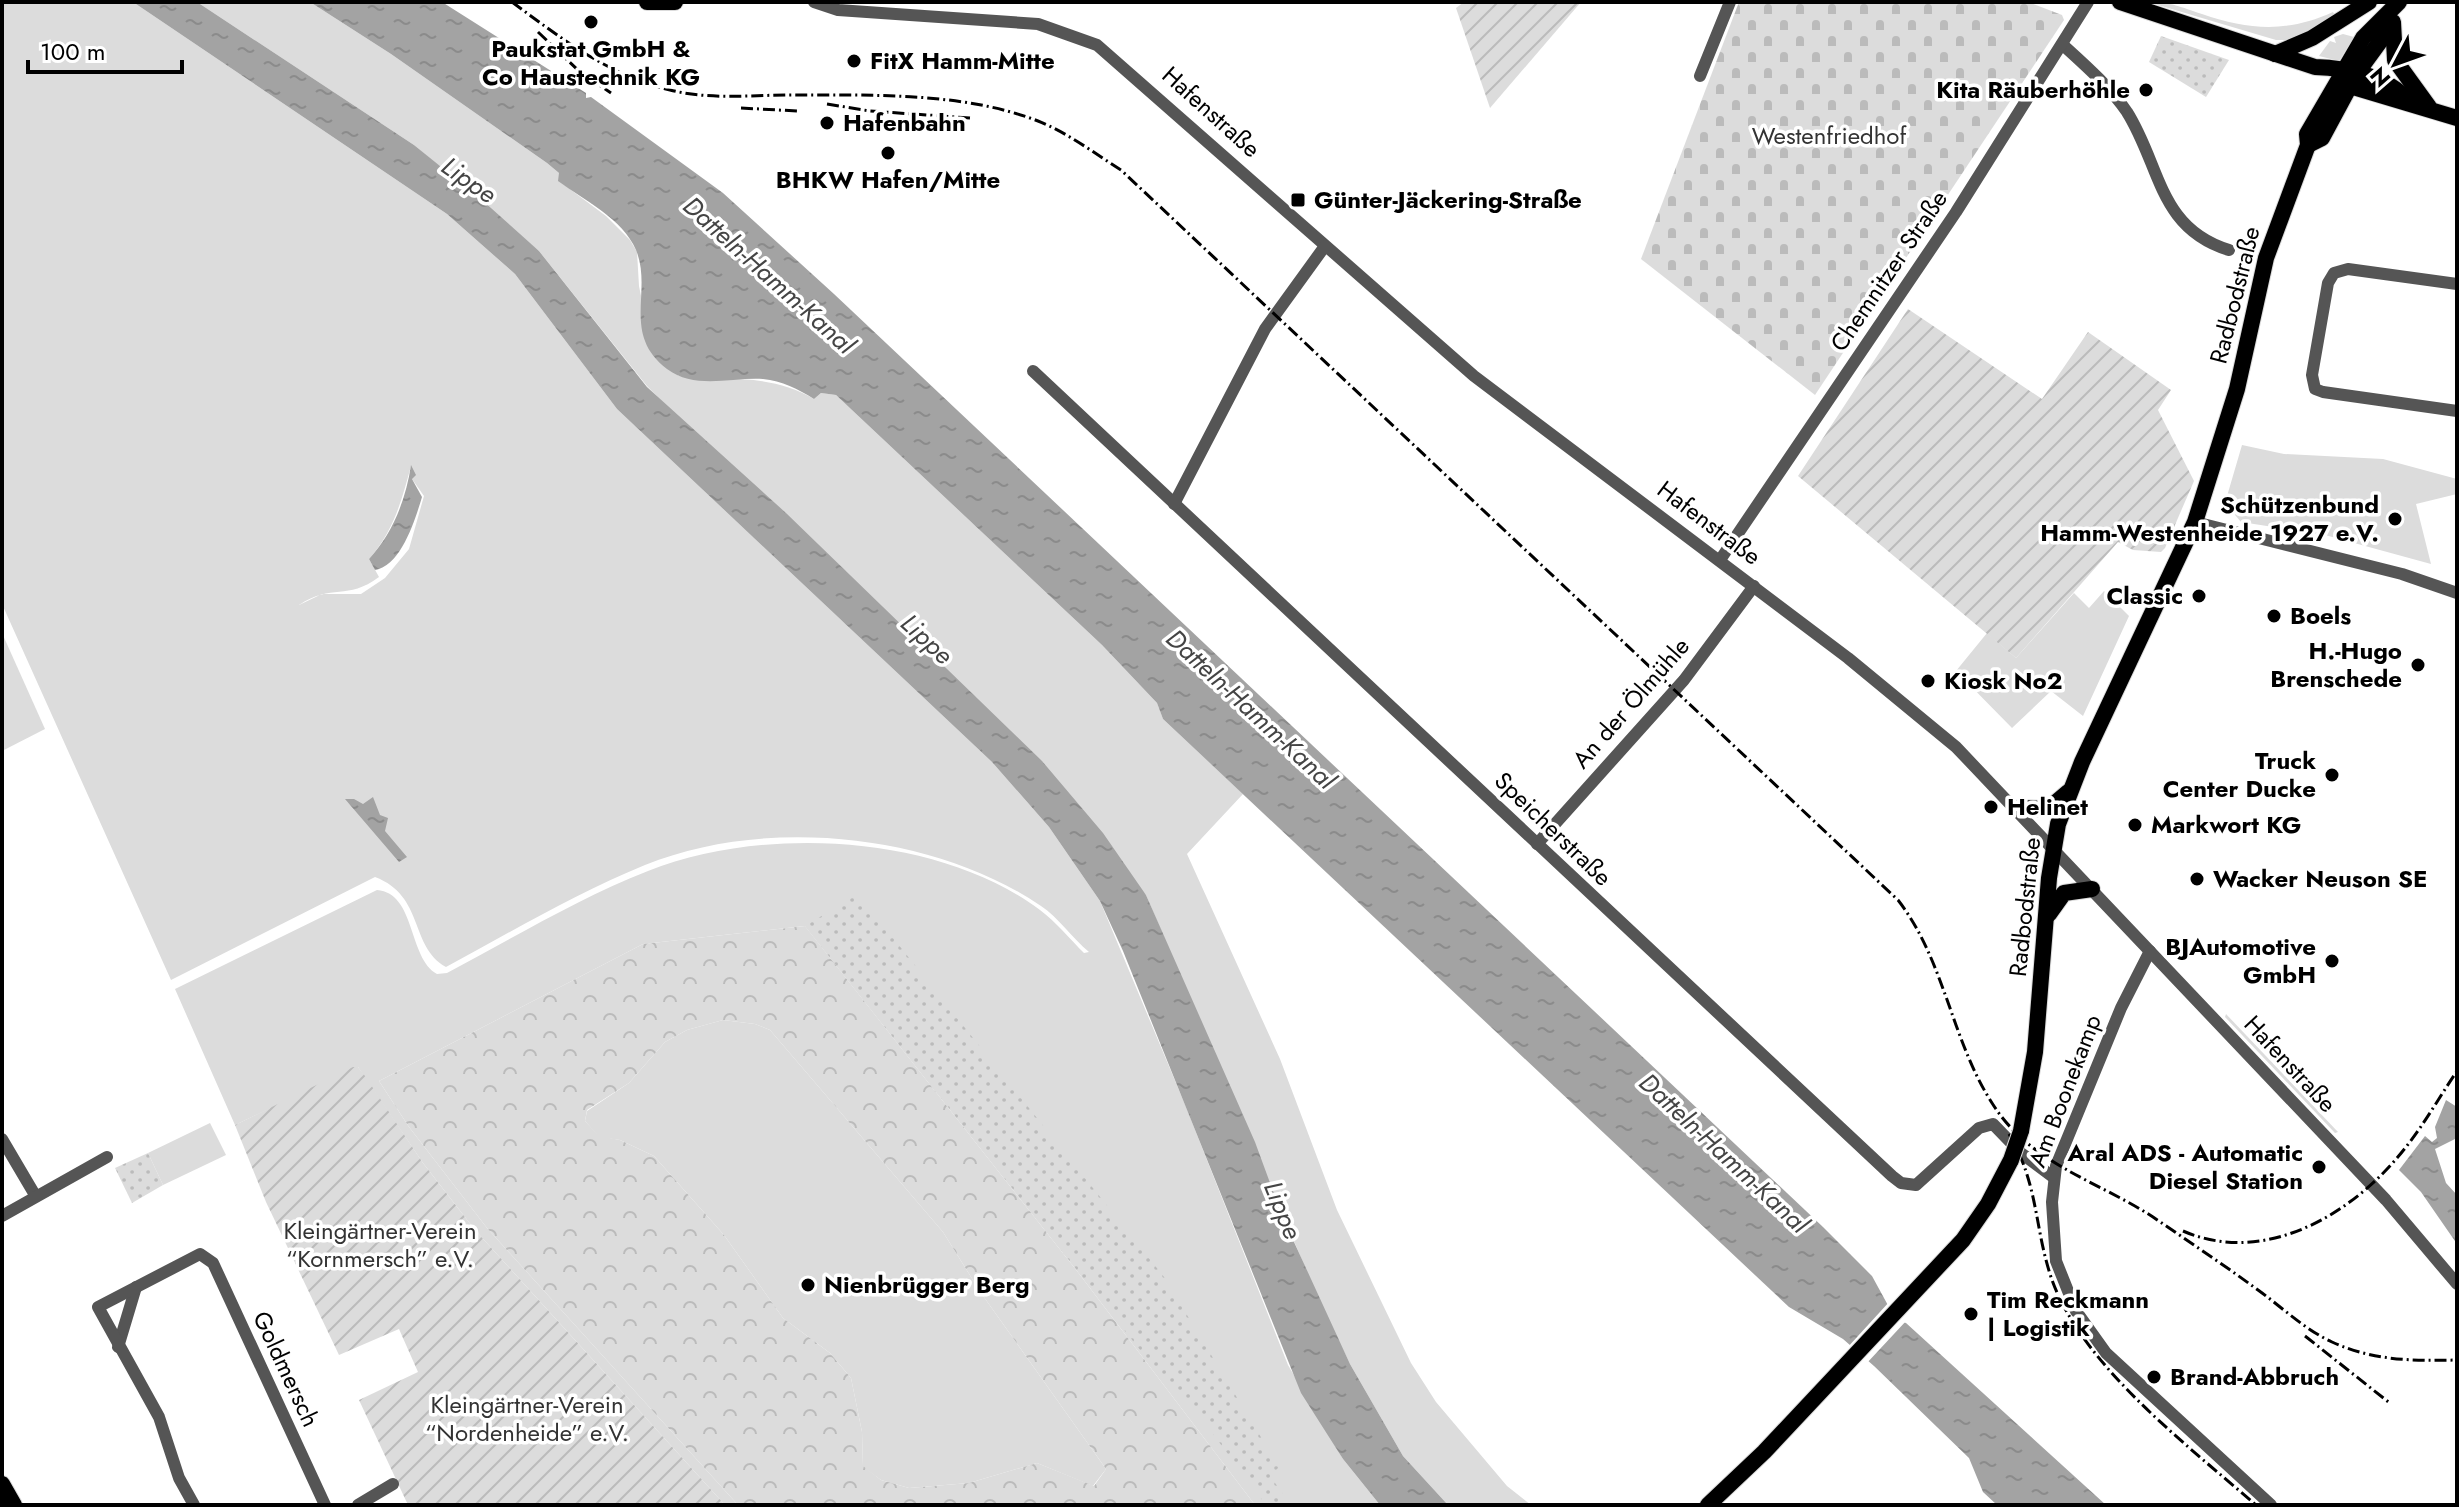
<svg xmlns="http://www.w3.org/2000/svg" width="2459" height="1507" font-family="Jost,sans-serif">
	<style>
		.grass { fill: #dcdcdc; fill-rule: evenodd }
		.forest { fill: url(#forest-crowns); fill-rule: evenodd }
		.cemetery { fill: url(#cemetery-stones) }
		.park { fill: url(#park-dots) }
		.garden { fill: url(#garden-furrows) }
		.water { fill: url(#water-ripples) }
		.pier { fill: #fff }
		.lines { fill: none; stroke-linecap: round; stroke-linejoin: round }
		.major-casing { stroke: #dbdbdb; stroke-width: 18 }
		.minor { stroke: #555; stroke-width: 12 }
		.major { stroke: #000; stroke-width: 16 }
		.rail { stroke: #000; stroke-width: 3; stroke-dasharray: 12 4 2 4; stroke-linecap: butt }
		.major-bridge-casing { stroke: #dbdbdb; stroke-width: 18; stroke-linecap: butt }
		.major-bridge { stroke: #000; stroke-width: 16 }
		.poi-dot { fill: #000; stroke: #fff; stroke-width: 3 }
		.labels { text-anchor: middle; stroke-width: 7; stroke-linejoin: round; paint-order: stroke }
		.poi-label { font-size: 24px; font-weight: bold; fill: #000; stroke: #fff; text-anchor: start }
		.street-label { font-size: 24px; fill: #000; stroke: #fff }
		.park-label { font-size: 24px; fill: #333; stroke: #fff }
		.water-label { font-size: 26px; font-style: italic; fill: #444; stroke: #fff }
	</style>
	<defs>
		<pattern id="forest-crowns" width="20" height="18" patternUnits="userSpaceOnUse" patternTransform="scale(2)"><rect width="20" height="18" fill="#dcdcdc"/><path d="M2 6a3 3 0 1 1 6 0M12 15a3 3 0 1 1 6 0" fill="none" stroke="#bbb"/></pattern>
		<pattern id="cemetery-stones" width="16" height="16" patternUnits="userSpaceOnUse" patternTransform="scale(2)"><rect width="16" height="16" fill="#dcdcdc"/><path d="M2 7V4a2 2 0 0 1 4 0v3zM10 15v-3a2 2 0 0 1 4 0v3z" fill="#bbb"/></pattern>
		<pattern id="park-dots" width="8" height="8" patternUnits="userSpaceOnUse" patternTransform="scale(2)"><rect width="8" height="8" fill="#dcdcdc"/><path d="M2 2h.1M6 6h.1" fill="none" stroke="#bbb" stroke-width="1.8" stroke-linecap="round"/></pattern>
		<pattern id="garden-furrows" width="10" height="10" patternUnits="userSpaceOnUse" patternTransform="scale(2)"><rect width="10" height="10" fill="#dcdcdc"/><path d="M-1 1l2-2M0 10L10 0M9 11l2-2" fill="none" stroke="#bbb"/></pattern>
		<pattern id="water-ripples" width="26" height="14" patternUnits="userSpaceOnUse" patternTransform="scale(2)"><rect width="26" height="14" fill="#a3a3a3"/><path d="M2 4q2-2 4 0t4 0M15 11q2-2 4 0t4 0" fill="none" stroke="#8b8b8b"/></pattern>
	</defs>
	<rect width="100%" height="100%" fill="#fff"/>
	<g class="grass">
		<path d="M2,2H133L447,214L515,274L617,409L992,762L1049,827L1100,901L1186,1107L1288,1365L1343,1459L1380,1505H1255L1077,1271L805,926L643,944L379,1081L409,1127L487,1228L738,1505H725L475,1230L423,1163L358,1067L235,1125L175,989L377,890C416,893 408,958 437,974L447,973C513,938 579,898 648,871C765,825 938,834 1040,910C1056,922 1070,939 1084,953L1089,952C1072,938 1059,918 1041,906C934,833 765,816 645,865C576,893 511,932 446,967C409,946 425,896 375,877L171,980L2,604ZM411,466L412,479L424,496L409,549L385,578L361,594H322L299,605C332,583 347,601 379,577L369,559C394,531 402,499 411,466Z"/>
		<path d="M197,2H310L391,54L547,163L559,173V181L606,216L630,240L637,252L639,286L653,355L679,376C726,380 773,374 814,399L821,393L836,395L1102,645L1157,703L1163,719L1243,794L1187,854L1280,1059L1337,1210L1411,1363L1436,1402L1507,1486L1531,1505H1448L1403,1456L1350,1364L1320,1302L1146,895L647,386L539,251L414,145Z"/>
		<path d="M2148,2C2172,2 2180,7 2202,14C2249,30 2287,33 2333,12L2337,19L2287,40H2276Z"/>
		<polygon points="2343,34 2354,37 2339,61 2319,56 2330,41 2336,43 2334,37"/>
		<polygon points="2242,445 2284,454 2383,459 2457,479 2457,494 2416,504 2431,564 2325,535 2241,522 2225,503"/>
		<polygon points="2104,591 2129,616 2083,716 2051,691 2012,728 1956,671 1987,633 2016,658 2074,593 2089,608"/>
		<polygon points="2,633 45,729 2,751"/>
		<polygon points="2226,1014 2338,1132 2335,1133 2225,1017"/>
		<polygon points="723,1020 755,1024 770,1030 943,1232 981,1293 1106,1469 1093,1486 1037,1463 969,1483 909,1488 881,1480 863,1467 862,1432 851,1378 830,1353 783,1318 724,1235 654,1156 620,1140 599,1137 585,1121 587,1111 629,1083 665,1042 687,1030"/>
		<polygon points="210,1123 226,1155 163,1185 148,1153"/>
	</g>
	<path class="forest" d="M805,926L1077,1271L1255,1505H738L487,1228L409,1127L379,1081L643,944ZM723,1020L755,1024L770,1030L943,1232L981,1293L1106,1469L1094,1486L1037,1463L969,1483L909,1488L881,1480L863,1466L862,1432L851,1378L830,1353L783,1318L724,1235L654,1156L620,1140L599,1136L585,1121L587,1110L629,1083L665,1042L687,1030Z"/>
	<polygon class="cemetery" points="1739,2 2028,2 2062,15 2064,20 1815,395 1641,259"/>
	<g class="park">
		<polygon points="2161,36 2229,60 2206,97 2149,62"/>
		<polygon points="858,894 1164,1277 1279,1467 1270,1476 1288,1501 1283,1505 1266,1505 1207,1426 1167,1384 805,926"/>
		<polygon points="148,1153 163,1185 132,1203 115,1168"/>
	</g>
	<g class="garden">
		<polygon points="1464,2 1581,2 1490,108 1456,8"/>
		<polygon points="1908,309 2042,399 2088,332 2171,390 2158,410 2194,481 2165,548 2161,552 2133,550 2118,542 2016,658 1798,476"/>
		<polygon points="353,1067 358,1067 365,1076 423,1163 475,1230 725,1505 408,1505 359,1400 418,1372 399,1329 339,1355 266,1202 235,1125"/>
	</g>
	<g class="water">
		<polygon points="133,2 197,2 414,145 482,200 539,251 647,387 786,513 1042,761 1103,833 1146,895 1255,1142 1283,1218 1350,1364 1403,1456 1448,1505 1380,1505 1343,1459 1301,1393 1123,951 1100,901 1049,827 992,762 617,409 515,274 447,214"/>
		<path d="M310,2H442L586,93V98L591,97L723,193L834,294L1823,1227L1872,1276L1896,1320L1906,1323L2106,1505H1997L1983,1492L1969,1458L1874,1366L1843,1339L1789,1307L1163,719L1157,703L1102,645L836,395L821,393L814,399C798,389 782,381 763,379C732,377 695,390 667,369C621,334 653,291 636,250C623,219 584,200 558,181L559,173L547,163L391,54Z"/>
		<path d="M411,465L416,475L412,479L422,497C415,520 401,566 375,570L369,559C393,533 406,499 411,465Z"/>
		<polygon points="373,797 380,815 388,818 385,831 407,857 399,862 345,799 354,799 363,804"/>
		<polygon points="2446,1100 2457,1107 2457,1138 2435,1149 2446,1183 2457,1195 2457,1244 2421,1192 2399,1170 2425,1136 2432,1142 2437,1138 2435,1127"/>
	</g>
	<polygon class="pier" points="1890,1301 1899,1317 1907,1320 1866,1364 1847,1348"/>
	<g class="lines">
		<defs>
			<g id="major">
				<polyline points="647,2 675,2"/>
				<path d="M2120,2L2315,67C2346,68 2388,76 2408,101"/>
				<polyline points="2393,22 2395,60 2429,107"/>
				<polyline points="2275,54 2312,38 2369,2"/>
				<polyline points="2340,83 2457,118"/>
				<polyline points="2308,145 2322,138 2357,73 2384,36 2387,16"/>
				<polyline points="2016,808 2048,809 2068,792"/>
				<polyline points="2049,914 2064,893 2092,889"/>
				<polyline points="2021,1131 2035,1052 2049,878 2058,824 2082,762 2195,522 2237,389 2266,258 2308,145 2307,134 2363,38 2399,2"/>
				<polyline points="2,1484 14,1505"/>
				<polyline points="1708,1505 1764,1452 1963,1240 1988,1204 2011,1160"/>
			</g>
		</defs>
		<use href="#major" class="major-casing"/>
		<g class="minor">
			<polyline points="814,2 838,10 1038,24 1097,45 1474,376 1848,658 1956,747 2386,1200 2457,1284"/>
			<path d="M2063,45C2085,65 2110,87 2127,112C2161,166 2158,228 2229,250"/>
			<polyline points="1700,76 1730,2"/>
			<polyline points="2457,284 2348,269 2334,273 2328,283 2312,375 2315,389 2323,392 2457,411"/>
			<polyline points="1033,371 1892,1176 1901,1183 1916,1185 1979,1128 1993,1124 2021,1153 2053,1177"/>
			<polyline points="1174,504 1265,329 1325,246"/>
			<polyline points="2195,522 2402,574 2457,593"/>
			<polyline points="1720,560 1956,212 2088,2"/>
			<polyline points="1537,844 1684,680 1754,586"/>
			<polyline points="2150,951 2121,1008 2056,1166 2052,1202 2056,1261 2076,1311 2106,1353 2271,1505"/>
			<polyline points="2,1139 35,1195"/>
			<polyline points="2,1216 107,1157"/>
			<polyline points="118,1347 136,1287"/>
			<polyline points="194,1505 179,1478 159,1417 98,1307 200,1254 213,1263 325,1505"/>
			<polyline points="358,1505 393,1484"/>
		</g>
		<use href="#major" class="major"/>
		<g class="rail">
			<path d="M512,2C562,39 608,75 670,90C714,101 758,94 803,95C879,95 966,93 1038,121C1068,133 1094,153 1121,170L1898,900C1945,961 1951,1039 1992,1103C2030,1164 2096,1180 2153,1217C2188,1241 2224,1265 2258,1290C2283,1308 2304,1329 2332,1342C2374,1361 2413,1361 2457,1360"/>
			<polyline points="538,32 580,72 611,93"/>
			<polyline points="827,104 870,111 970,118"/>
			<polyline points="741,108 797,111"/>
			<path d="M2009,1134C2039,1185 2034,1228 2052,1280C2083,1366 2187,1445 2256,1505"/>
			<path d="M2183,1231C2266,1267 2355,1213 2406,1147C2425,1123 2440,1096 2457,1071"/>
			<polyline points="2305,1336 2391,1404"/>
		</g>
		<defs>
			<polyline id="major-bridge" points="2011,1160 2021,1131"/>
		</defs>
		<use href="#major-bridge" class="major-bridge-casing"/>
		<use href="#major-bridge" class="major-bridge"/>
	</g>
	<g class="poi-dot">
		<circle cx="591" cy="22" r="8"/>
		<circle cx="854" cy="61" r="8"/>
		<circle cx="2146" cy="90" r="8"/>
		<circle cx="827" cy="123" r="8"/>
		<circle cx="888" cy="153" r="8"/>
		<rect x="1290" y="192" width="16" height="16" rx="4"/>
		<circle cx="2395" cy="519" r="8"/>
		<circle cx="2199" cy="596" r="8"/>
		<circle cx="2274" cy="616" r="8"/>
		<circle cx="2418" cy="665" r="8"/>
		<circle cx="1928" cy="681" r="8"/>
		<circle cx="2332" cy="775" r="8"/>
		<circle cx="1991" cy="807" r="8"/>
		<circle cx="2135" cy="825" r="8"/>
		<circle cx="2197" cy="879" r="8"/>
		<circle cx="2332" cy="961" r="8"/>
		<circle cx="2319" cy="1167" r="8"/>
		<circle cx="808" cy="1285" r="8"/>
		<circle cx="1971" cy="1314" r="8"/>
		<circle cx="2154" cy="1377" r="8"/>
	</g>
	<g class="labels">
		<g class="poi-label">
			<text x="591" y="57" text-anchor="middle">Paukstat GmbH &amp;<tspan x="591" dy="28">Co Haustechnik KG</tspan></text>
			<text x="870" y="69">FitX Hamm-Mitte</text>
			<text x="2130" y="98" text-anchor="end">Kita Räuberhöhle</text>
			<text x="843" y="131">Hafenbahn</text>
			<text x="888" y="188" text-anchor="middle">BHKW Hafen/Mitte</text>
			<text x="1314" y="208">Günter-Jäckering-Straße</text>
			<text x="2379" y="513" text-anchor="end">Schützenbund<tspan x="2379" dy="28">Hamm-Westenheide 1927 e.V.</tspan></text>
			<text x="2183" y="604" text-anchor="end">Classic</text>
			<text x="2290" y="624">Boels</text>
			<text x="2402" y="659" text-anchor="end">H.-Hugo<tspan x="2402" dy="28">Brenschede</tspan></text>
			<text x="1944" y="689">Kiosk No2</text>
			<text x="2316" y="769" text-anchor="end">Truck<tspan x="2316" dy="28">Center Ducke</tspan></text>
			<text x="2007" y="815">Helinet</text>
			<text x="2151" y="833">Markwort KG</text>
			<text x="2213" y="887">Wacker Neuson SE</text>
			<text x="2316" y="955" text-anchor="end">BJAutomotive<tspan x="2316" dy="28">GmbH</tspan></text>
			<text x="2303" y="1161" text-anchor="end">Aral ADS - Automatic<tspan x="2303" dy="28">Diesel Station</tspan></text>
			<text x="824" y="1293">Nienbrügger Berg</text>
			<text x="1987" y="1308">Tim Reckmann<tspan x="1987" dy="28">| Logistik</tspan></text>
			<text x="2170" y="1385">Brand-Abbruch</text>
		</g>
		<g class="street-label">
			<text transform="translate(1211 112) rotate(42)" y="8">Hafenstraße</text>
			<text transform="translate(1889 271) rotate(-56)" y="8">Chemnitzer Straße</text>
			<text transform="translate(2235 295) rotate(-76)" y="8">Radbodstraße</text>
			<text transform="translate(1709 523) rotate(37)" y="8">Hafenstraße</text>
			<text transform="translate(1631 703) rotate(-49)" y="8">An der Ölmühle</text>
			<text transform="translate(1553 829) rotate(44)" y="8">Speicherstraße</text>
			<text transform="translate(2025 907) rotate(-84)" y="8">Radbodstraße</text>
			<text transform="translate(2290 1064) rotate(47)" y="8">Hafenstraße</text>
			<text transform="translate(2065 1091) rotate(-69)" y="8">Am Boonekamp</text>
			<text transform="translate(286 1369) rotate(65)" y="8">Goldmersch</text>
		</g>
		<g class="park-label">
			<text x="1829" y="144">Westenfriedhof</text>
			<text x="380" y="1239">Kleingärtner-Verein<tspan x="380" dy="28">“Kornmersch” e.V.</tspan></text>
			<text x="527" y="1413">Kleingärtner-Verein<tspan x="527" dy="28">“Nordenheide” e.V.</tspan></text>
		</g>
		<g class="water-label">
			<text transform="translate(469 180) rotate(35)" y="9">Lippe</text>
			<text transform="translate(769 275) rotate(42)" y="9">Datteln-Hamm-Kanal</text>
			<text transform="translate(927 639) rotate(43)" y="9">Lippe</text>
			<text transform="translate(1251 709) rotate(43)" y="9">Datteln-Hamm-Kanal</text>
			<text transform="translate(1724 1153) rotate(43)" y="9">Datteln-Hamm-Kanal</text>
			<text transform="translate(1283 1210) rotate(68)" y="9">Lippe</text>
		</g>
	</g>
	<rect width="2459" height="1507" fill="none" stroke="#000000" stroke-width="8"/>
	<g transform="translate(2395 64) rotate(229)" stroke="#ffffff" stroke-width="6" paint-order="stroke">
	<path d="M0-6L14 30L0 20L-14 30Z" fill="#000000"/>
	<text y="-12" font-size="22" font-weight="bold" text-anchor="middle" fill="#000000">N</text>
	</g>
	<path d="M28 60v12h154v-12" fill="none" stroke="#000000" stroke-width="4"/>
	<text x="40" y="60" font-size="24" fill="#000000" stroke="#ffffff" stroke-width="6" paint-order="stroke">100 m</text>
</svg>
